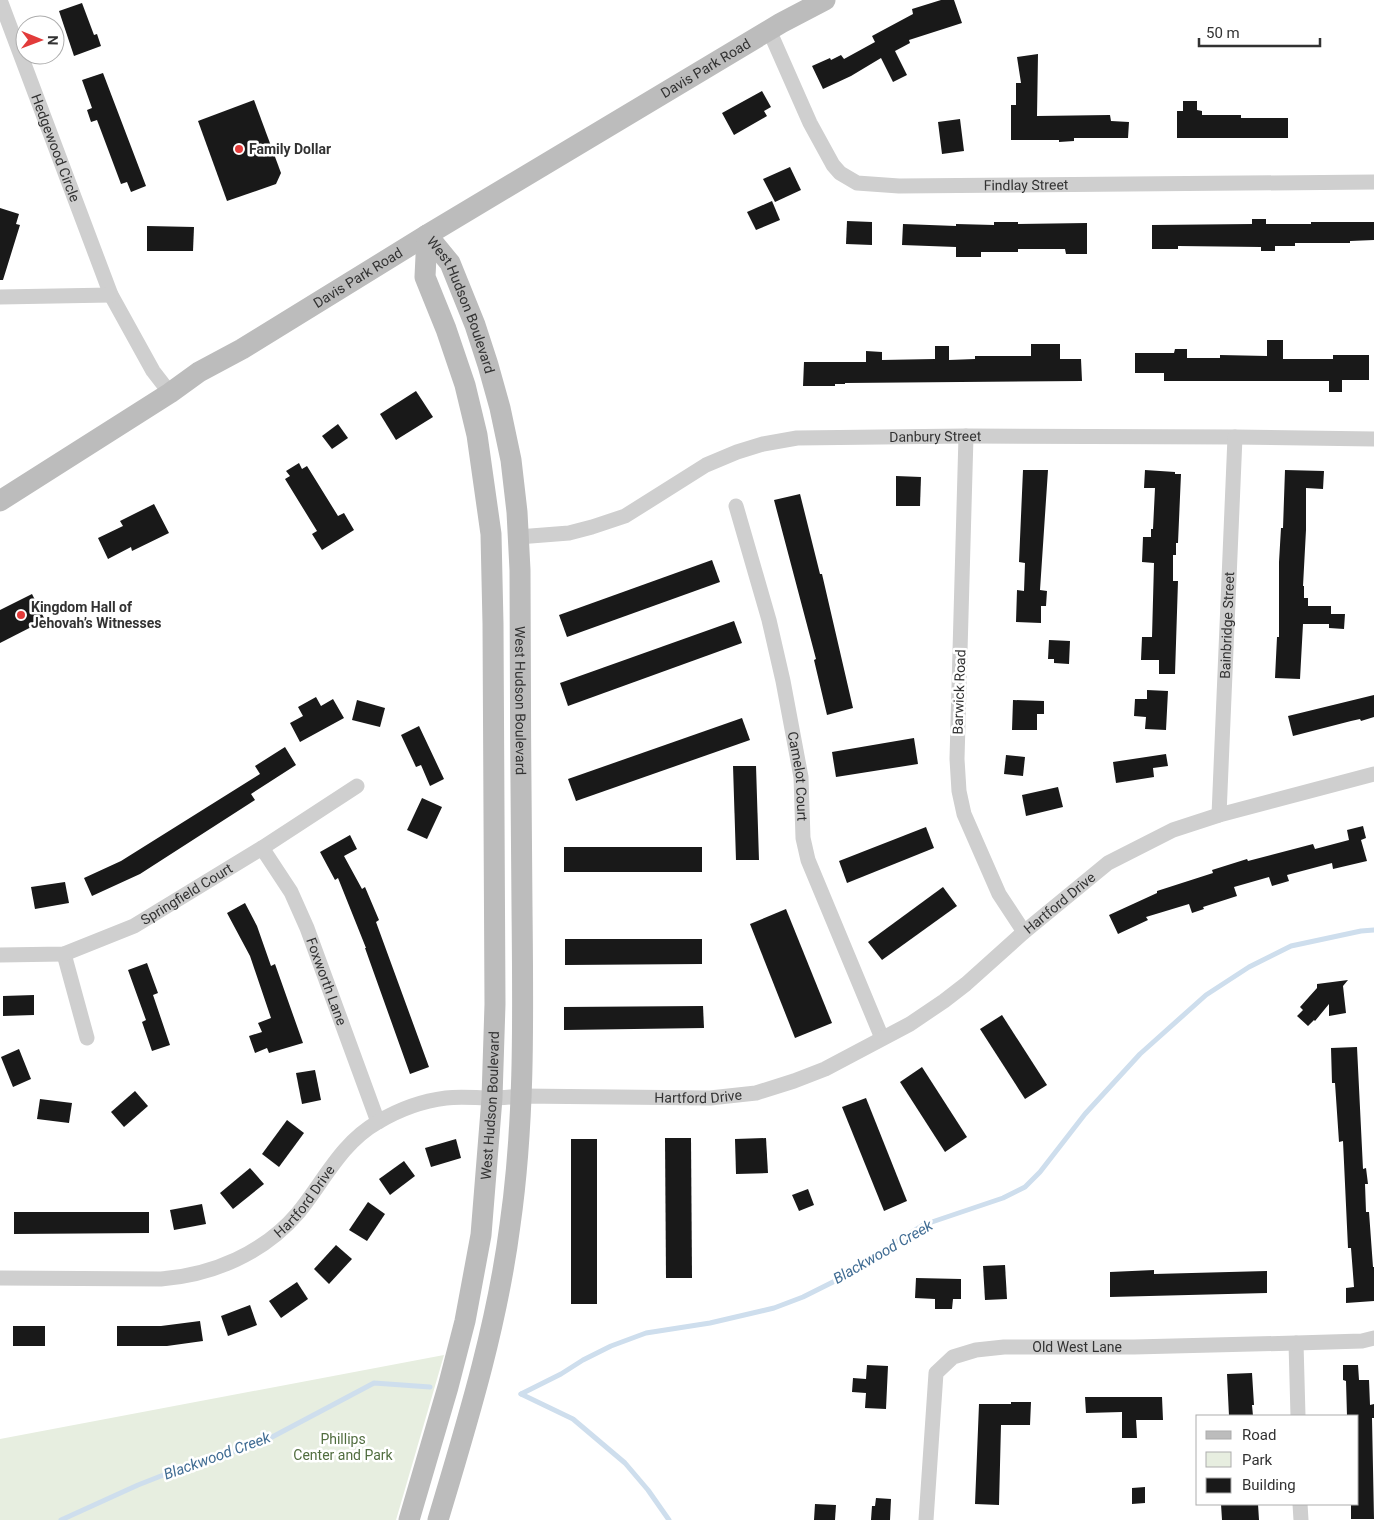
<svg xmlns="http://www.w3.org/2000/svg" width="1374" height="1520" font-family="Roboto,sans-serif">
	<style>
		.green { fill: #e7eee0 }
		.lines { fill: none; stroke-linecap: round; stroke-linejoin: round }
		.stream { stroke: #cedeed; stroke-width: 5 }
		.building { fill: #191919 }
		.street { stroke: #cfcfcf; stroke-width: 15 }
		.secondary { stroke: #bcbcbc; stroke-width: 21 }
		.poi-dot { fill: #e23b3a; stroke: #fff; stroke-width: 2 }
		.labels { text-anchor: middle; stroke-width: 5; stroke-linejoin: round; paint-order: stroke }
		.street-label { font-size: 14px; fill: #323232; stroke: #fff }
		.poi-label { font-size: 14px; font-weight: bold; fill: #323232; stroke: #fff; text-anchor: start }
		.park-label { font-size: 14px; fill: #516d3f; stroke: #fff }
		.water-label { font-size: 15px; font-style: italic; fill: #406c93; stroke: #fff }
	</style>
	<rect width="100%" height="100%" fill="#fff"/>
	<polygon class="green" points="444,1355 396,1520 0,1520 0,1439"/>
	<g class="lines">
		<g class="stream">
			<polyline points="521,1394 561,1374 583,1360 611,1346 646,1333 710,1323 774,1308 803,1297 849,1274 888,1247 923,1225 1003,1198 1025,1187 1040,1172 1085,1114 1140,1054 1206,995 1249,967 1291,946 1361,931 1374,930"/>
			<polyline points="521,1394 573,1419 625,1463 648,1490 669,1520"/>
			<polyline points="61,1520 138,1485 194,1463 257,1445 374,1383 430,1387"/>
		</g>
	</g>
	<g class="building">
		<polygon points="941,0 954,0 962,23 909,40 910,43 895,51 907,75 893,82 881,58 851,76 823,89 812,66 830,58 831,60 841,55 844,59 875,42 872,36 913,14 912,9"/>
		<polygon points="82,3 94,35 97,34 101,46 74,56 59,11"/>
		<polygon points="1038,54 1037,116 1110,115 1111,121 1129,122 1128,138 1074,138 1074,141 1059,142 1059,140 1011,140 1011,105 1016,105 1016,83 1021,83 1017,57"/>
		<polygon points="103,73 146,186 131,192 127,182 121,184 97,120 91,122 87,110 92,108 82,80"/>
		<polygon points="762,91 771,107 764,111 767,116 734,135 722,113"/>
		<polygon points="254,100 281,173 276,184 227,201 198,121"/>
		<polygon points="1183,101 1197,101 1197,110 1202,111 1202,115 1241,115 1241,118 1288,118 1288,138 1177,138 1177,111 1183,111"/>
		<polygon points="960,119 964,151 942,154 938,122"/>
		<polygon points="790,167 801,190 775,202 763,179"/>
		<polygon points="772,201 780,220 756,230 747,212"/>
		<polygon points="0,208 19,214 16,224 20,225 3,280 0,280"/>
		<polygon points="1252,219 1266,219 1266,224 1311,224 1311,222 1374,222 1374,240 1350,241 1350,243 1295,243 1295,246 1275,246 1275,251 1261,251 1261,247 1178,246 1178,249 1152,249 1152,225 1252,224"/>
		<polygon points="847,221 872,222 872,245 846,244"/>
		<polygon points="994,222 1018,222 1018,224 1087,223 1087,254 1066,254 1065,249 1018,249 1018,252 981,252 981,257 956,257 956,247 902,245 903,224 956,226 956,224 994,225"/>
		<polygon points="147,226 194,227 193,251 147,251"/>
		<polygon points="1267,340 1283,340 1283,359 1333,359 1333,355 1369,355 1369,380 1342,380 1342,392 1329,392 1329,381 1164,381 1164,373 1135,373 1135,353 1174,353 1175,349 1187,349 1187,358 1220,358 1220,355 1267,356"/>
		<polygon points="1031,344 1060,344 1060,359 1081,359 1082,381 845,383 845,384 835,384 835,386 803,386 804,362 866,362 866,351 882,352 882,360 935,359 935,346 949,346 949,360 975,359 975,356 1031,356"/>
		<polygon points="416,391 433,417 396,440 380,414"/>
		<polygon points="338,424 348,438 332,449 322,436"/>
		<polygon points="299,463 302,469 307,466 338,516 344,513 354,530 322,550 312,534 317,531 285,479 290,476 286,471"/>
		<polygon points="1023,470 1048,470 1040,590 1047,591 1046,606 1041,606 1041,623 1016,622 1017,590 1024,591 1025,563 1019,562"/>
		<polygon points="1145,470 1175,472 1175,474 1181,474 1178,543 1176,543 1176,555 1173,555 1173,581 1178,581 1175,674 1159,674 1159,660 1141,660 1142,637 1152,637 1154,563 1142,562 1143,537 1151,537 1151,529 1153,529 1155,488 1144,488"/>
		<polygon points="1285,470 1324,471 1323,489 1306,488 1306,530 1303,586 1304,586 1304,598 1308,598 1308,606 1331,606 1331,614 1345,614 1344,629 1329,628 1329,624 1303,624 1300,679 1275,678 1277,637 1279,637 1279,562 1281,528 1283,528"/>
		<polygon points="896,476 921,477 920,506 896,506"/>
		<polygon points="800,494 820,574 822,574 853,708 827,715 814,660 816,659 774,500"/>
		<polygon points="154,504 169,533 132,551 131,547 108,559 98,538 123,526 120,521"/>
		<polygon points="712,560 720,582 567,637 559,615"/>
		<polygon points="32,594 45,620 0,643 0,610"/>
		<polygon points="734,621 742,643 568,706 560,683"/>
		<polygon points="1049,640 1070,641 1069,664 1054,663 1054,659 1048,659"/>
		<polygon points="1147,690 1168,691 1166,730 1145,729 1146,717 1134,716 1135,699 1147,699"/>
		<polygon points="1374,695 1374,717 1361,721 1360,719 1351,721 1293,736 1288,716"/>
		<polygon points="316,697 321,706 333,699 344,718 300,742 290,723 303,716 298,707"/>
		<polygon points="357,700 385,708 380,727 352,720"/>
		<polygon points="1013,700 1044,701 1044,714 1037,714 1037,730 1012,730"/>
		<polygon points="742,718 750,740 576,801 568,779"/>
		<polygon points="419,726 444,779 430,786 421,765 416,767 401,735"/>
		<polygon points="914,738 918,764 836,777 832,752"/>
		<polygon points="285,747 296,765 251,794 255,800 140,874 92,896 84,878 121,861 260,774 255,766"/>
		<polygon points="1166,754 1168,766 1153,768 1154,777 1116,783 1113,762"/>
		<polygon points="1006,755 1025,757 1023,776 1004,774"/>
		<polygon points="733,766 756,766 759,860 736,860"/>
		<polygon points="1058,787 1063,807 1026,816 1022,795"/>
		<polygon points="422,798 442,807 427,839 407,830"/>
		<polygon points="1363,826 1366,838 1361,840 1367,861 1333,869 1332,863 1287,875 1289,881 1272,886 1269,877 1234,887 1237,896 1203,907 1204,909 1192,913 1189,904 1146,917 1148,920 1118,934 1109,915 1157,893 1157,891 1213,873 1212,870 1247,859 1248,861 1313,844 1315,849 1349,840 1347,830"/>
		<polygon points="926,827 934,848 847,883 839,861"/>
		<polygon points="350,835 357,849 344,856 362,889 365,887 379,920 376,922 429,1067 410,1074 365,948 366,948 338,878 335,880 320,852"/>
		<rect x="564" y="847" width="138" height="25"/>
		<polygon points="65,882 69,903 35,909 31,887"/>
		<polygon points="943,887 957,906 882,960 868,942"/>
		<polygon points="245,903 257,926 271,966 275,964 303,1043 269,1053 267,1048 255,1053 249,1036 262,1032 258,1023 271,1018 250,956 227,913"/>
		<polygon points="786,909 832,1023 795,1038 750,924"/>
		<polygon points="565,939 702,939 702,964 565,965"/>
		<polygon points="147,963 158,993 153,995 170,1045 152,1051 142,1022 146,1020 128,970"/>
		<polygon points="1348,980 1343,986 1346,1013 1329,1016 1329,1004 1315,1021 1314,1020 1308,1026 1297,1016 1303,1010 1300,1007 1317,988 1317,984"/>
		<polygon points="34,995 34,1015 3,1016 3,996"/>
		<polygon points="703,1006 704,1028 564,1030 564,1007"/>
		<polygon points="1002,1015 1047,1085 1025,1099 980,1029"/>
		<polygon points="1357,1047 1363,1169 1366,1168 1368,1184 1365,1184 1366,1212 1369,1212 1373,1267 1374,1267 1374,1301 1346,1303 1346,1288 1354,1287 1351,1248 1348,1248 1343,1141 1339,1142 1335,1083 1332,1083 1331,1048"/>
		<polygon points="19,1049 31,1079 13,1087 1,1057"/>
		<polygon points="922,1067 967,1137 945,1152 900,1082"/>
		<polygon points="315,1070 321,1100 302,1104 296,1073"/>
		<polygon points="135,1091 148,1106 124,1127 111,1112"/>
		<polygon points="866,1098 907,1201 884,1211 842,1107"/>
		<polygon points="40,1099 72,1103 69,1123 37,1119"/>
		<polygon points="287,1120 304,1133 279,1167 262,1154"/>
		<polygon points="665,1138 691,1138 692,1278 666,1278"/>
		<polygon points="766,1138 768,1173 736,1174 735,1139"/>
		<polygon points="456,1139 461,1158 431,1167 425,1148"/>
		<rect x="571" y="1139" width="26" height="165"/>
		<polygon points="404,1161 415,1176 390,1195 379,1179"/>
		<polygon points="250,1168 264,1184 233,1209 220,1193"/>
		<polygon points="808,1189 814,1205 799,1211 792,1195"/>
		<polygon points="368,1202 385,1214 367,1241 349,1230"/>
		<polygon points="202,1204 206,1224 174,1230 170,1210"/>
		<polygon points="14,1212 149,1212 149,1233 14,1234"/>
		<polygon points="336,1245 352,1259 329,1284 314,1269"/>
		<polygon points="1005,1265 1007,1299 985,1300 983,1266"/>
		<polygon points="1154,1270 1154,1274 1267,1271 1267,1293 1110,1297 1110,1272"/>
		<polygon points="916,1278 961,1279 961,1299 953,1299 952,1309 935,1309 935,1299 915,1298"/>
		<polygon points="297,1282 308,1299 281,1318 269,1301"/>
		<polygon points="250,1305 257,1325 228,1336 221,1316"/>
		<polygon points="200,1321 203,1341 167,1346 117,1346 117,1326 161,1326"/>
		<rect x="13" y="1326" width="32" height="20"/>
		<polygon points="867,1365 888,1366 886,1409 865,1408 866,1393 852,1392 853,1378 866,1379"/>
		<polygon points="1343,1365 1358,1365 1359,1380 1369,1380 1370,1405 1374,1404 1374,1418 1372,1418 1374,1519 1351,1519 1351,1504 1358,1504 1358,1416 1347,1416 1346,1381 1343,1380"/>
		<polygon points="1252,1373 1254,1405 1252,1405 1253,1416 1229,1416 1227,1374"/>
		<polygon points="1085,1397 1162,1397 1163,1420 1136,1420 1137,1438 1122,1438 1122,1412 1086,1413"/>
		<polygon points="1011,1402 1031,1402 1030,1425 1001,1425 999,1505 975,1504 979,1404 1011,1404"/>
		<polygon points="1145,1487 1145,1503 1132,1504 1132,1488"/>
		<polygon points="876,1498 891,1499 890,1520 871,1520 872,1506 875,1506"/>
		<polygon points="815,1504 836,1505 835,1520 814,1520"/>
		<polygon points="1221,1504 1258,1504 1259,1520 1222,1520"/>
	</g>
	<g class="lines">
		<g class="street">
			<path id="s1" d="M0,0L111,295L153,371L170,393"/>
			<path id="s2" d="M769,30L810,123L833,165L840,173L857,183L899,186L1374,182"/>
			<polyline points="0,297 111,295"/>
			<polyline points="966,436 957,759 959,791 964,814 999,894 1024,932"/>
			<path id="s3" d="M736,506L769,620L783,681L801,777L803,838L808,860L882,1038"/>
			<path id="s4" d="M518,537L569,533L592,527L625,516L706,465L737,452L763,444L797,438L966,436L1235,437L1374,439"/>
			<path id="s5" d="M1219,815L1235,437"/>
			<path id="s6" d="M262,848L291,892L307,928L378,1122"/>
			<polyline points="64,954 87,1038"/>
			<path id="s7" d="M0,955L64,954L134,926L262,848L357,786"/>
			<path id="s8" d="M0,1278L161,1279C213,1275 264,1253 298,1213C324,1181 341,1143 378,1122C398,1110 422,1101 446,1098C461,1096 476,1098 491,1098C501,1098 511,1097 521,1096L710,1098L756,1093L794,1081L825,1069L910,1024L944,1001L966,984L1024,932L1108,863L1173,830L1219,815L1374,774"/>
			<polyline points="1296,1343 1298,1416"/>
			<polyline points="1300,1504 1301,1520"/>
			<path id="s9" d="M926,1520L936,1373L953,1357L976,1350L1004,1347H1134L1296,1343L1362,1341L1374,1338"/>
		</g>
		<g class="secondary">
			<path id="s10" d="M427,235L450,263L475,325L488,365L500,408L511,460L517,512L520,570C520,682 521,795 522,907C523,1014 525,1120 510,1225C497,1326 467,1423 438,1520"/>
			<path id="s11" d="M0,501L170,393L199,372L242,349L427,235L781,23L825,0"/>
			<path id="s12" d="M409,1520L448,1387L465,1321L481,1235L492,1098L495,1004L493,624L491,534L477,435L465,385L446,329L425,277L427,235"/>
		</g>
	</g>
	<g class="poi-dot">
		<circle cx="239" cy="149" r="5"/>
		<circle cx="21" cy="615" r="5"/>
	</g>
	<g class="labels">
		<g class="street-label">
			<text dy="5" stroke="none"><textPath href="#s11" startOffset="828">Davis Park Road</textPath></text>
			<text dy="5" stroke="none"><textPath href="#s1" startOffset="158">Hedgewood Circle</textPath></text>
			<text dy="5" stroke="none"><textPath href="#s2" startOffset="349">Findlay Street</textPath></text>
			<text dy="5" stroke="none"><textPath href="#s11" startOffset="422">Davis Park Road</textPath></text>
			<text dy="5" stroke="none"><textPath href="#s10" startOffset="79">West Hudson Boulevard</textPath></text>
			<text dy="5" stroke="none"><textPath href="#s4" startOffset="439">Danbury Street</textPath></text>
			<text dy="5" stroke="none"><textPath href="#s5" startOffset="190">Bainbridge Street</textPath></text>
			<text transform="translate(959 692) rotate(-88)" y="5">Barwick Road</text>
			<text dy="5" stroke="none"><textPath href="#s10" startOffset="484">West Hudson Boulevard</textPath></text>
			<text dy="5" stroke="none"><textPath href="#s3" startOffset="278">Camelot Court</textPath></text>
			<text dy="5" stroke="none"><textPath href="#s7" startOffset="201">Springfield Court</textPath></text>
			<text dy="5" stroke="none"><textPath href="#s8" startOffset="1184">Hartford Drive</textPath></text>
			<text dy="5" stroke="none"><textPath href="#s6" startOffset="149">Foxworth Lane</textPath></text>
			<text dy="5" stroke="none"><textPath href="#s8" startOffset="764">Hartford Drive</textPath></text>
			<text dy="5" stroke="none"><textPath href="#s12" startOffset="424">West Hudson Boulevard</textPath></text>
			<text dy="5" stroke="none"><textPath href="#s8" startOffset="330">Hartford Drive</textPath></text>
			<text dy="5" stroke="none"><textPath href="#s9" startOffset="296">Old West Lane</textPath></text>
		</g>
		<g class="poi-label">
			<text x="249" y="154">Family Dollar</text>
			<text x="31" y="612">Kingdom Hall of<tspan x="31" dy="16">Jehovah’s Witnesses</tspan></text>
		</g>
		<g class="park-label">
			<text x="343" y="1444">Phillips<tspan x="343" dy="16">Center and Park</tspan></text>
		</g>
		<g class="water-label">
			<text transform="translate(883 1252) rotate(-30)" y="5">Blackwood Creek</text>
			<text transform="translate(217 1456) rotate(-20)" y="5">Blackwood Creek</text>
		</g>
	</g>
	<rect x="1196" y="1415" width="162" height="90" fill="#ffffff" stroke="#adadad"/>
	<rect x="1206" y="1431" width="25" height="8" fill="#bcbcbc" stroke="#adadad"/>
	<text x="1242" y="1440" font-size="15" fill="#323232">Road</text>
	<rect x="1206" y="1452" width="25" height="15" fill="#e7eee0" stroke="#adadad"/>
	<text x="1242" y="1465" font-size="15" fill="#323232">Park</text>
	<rect x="1206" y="1478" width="25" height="15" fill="#191919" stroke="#adadad"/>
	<text x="1242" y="1490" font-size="15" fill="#323232">Building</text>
	<g transform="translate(40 40) rotate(91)"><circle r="24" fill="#ffffff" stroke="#adadad"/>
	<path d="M0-4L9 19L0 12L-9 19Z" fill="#e23b3a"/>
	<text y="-8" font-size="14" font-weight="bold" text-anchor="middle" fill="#323232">N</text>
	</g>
	<path d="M1199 38v8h121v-8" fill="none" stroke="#323232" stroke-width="2.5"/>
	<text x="1206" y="38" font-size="15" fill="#323232" stroke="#ffffff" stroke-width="4" paint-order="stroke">50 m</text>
</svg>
